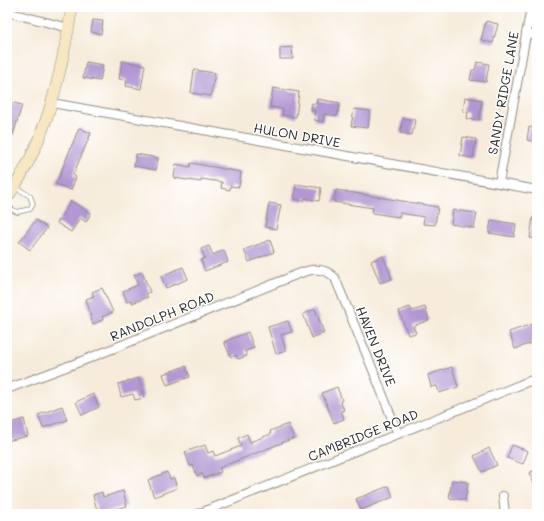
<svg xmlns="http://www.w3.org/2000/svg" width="544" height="521" font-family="Mali,sans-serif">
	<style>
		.building { fill: #b297d3 }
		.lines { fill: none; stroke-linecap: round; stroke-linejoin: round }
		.lane-casing { stroke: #918c83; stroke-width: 5.5 }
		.street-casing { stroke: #918c83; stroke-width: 10 }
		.secondary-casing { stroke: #918c83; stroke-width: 12 }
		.lane { stroke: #fff; stroke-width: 4 }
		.street { stroke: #fff; stroke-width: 8 }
		.secondary { stroke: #f7e8c3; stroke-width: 11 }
		.labels { text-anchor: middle; stroke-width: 3; stroke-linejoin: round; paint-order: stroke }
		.street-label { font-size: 13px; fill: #2b2b2b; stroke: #fff }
	</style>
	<rect width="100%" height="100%" fill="#fff"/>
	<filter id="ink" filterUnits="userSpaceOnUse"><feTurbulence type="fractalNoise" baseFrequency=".025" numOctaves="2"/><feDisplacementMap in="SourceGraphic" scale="8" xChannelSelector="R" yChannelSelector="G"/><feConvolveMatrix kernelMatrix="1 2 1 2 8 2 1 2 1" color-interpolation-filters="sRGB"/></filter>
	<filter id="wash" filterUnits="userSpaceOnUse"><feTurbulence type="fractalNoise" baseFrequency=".012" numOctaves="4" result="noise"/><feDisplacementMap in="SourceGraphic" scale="16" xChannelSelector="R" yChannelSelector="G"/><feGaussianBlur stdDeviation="0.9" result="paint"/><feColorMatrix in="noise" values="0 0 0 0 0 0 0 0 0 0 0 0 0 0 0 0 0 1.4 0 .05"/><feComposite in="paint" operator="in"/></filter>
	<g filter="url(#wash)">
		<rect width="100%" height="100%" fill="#f7ecdb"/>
		<g id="blocks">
			<g class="building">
				<polygon points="93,20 103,21 101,34 91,32"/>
				<polygon points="486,21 498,24 493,43 481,40"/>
				<polygon points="292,47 293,59 280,59 280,48"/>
				<polygon points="122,61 145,65 141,89 126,86 127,80 119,79"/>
				<polygon points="86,62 103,65 100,81 83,78"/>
				<polygon points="477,62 489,64 486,82 470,80 472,70 475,70"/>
				<polygon points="194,70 215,73 211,96 191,93"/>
				<polygon points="273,88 299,92 296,117 282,115 283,109 270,107"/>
				<polygon points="465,97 482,100 479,120 467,119 468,112 463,111"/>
				<polygon points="317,99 340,103 337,116 324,114 323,122 314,120 315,111 311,110 312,103 316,104"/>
				<polygon points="10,102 22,105 13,135 7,133 7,112"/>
				<polygon points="354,109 370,111 368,128 351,126"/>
				<polygon points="403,118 415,120 412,135 400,133"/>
				<polygon points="529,127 537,129 537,142 527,140"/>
				<polygon points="79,128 91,133 73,175 76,177 71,190 56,184"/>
				<polygon points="463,137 476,139 473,158 460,156"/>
				<polygon points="136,154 158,158 156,170 134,166"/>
				<polygon points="191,163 241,172 239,187 230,186 230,190 221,188 222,182 201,179 201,182 174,178 176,164 190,167"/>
				<polygon points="296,184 321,188 319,201 305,198 304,201 294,199"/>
				<polygon points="336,190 438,207 435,225 423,224 424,217 400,213 399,217 372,213 373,208 334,202"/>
				<polygon points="71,201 91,213 86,222 80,218 71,232 57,223"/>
				<polygon points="269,203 281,205 276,229 265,227"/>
				<polygon points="453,210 477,213 474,228 451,224"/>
				<polygon points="533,217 537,217 537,239 530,238"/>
				<polygon points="36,220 47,228 30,250 19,242"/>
				<polygon points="491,220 516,224 514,237 489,233"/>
				<polygon points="270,240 274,252 249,262 244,250"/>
				<polygon points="209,246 213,255 224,250 228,262 205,271 201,260 205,258 201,249"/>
				<polygon points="383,256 392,279 380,283 371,261"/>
				<polygon points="183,267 188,279 166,288 161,276"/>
				<polygon points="142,272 150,292 146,294 148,297 132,303 131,300 127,302 123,291 138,285 134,275"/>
				<polygon points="102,288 113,312 102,317 103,320 93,324 90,315 91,315 86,299 94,296 92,292"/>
				<polygon points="410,307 412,311 425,307 429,320 413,326 416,333 408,335 399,311"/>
				<polygon points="315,309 324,333 312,338 303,314"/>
				<polygon points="288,321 292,332 281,335 286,351 276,354 268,327"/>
				<polygon points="535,323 537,327 537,341 515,349 509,332"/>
				<polygon points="248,332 254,348 245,351 247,356 238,359 236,355 231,357 224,342"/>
				<polygon points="186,366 190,377 167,385 163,374"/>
				<polygon points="452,367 458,387 439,393 437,386 431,387 428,375"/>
				<polygon points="139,378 144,398 135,400 133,394 121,397 118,384"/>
				<polygon points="337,387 342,400 340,401 344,410 341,411 344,419 334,423 322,393"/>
				<polygon points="93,394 99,407 82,415 76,402"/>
				<polygon points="62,406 67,420 43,428 38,415"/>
				<polygon points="24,419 28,436 7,441 7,424"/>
				<polygon points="288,424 294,438 219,468 221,472 204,478 202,474 197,476 193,465 190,466 185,452 205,445 208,453 213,451 215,456 241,446 238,438 247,434 250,442 271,434 270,431"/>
				<polygon points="512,445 528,451 523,464 507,458"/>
				<polygon points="489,448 497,465 482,472 474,456"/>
				<polygon points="537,469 537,490 529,473"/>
				<polygon points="167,472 170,479 174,478 177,488 154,497 148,480"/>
				<polygon points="452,480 468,482 465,500 449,498"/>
				<polygon points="389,486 393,497 361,510 356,499"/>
				<polygon points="123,491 127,506 98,514 93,495 102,492 103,497"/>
			</g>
		</g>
	</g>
	<g filter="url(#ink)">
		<use href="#blocks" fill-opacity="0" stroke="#918c83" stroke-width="1"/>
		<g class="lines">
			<defs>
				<polyline id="lane" points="7,207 17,212 30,209 33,204 30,196 15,187"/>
				<g id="street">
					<polyline points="7,12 69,28"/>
					<polyline points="526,33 537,36"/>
					<polyline points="52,103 537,190"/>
					<polyline points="499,183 531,7"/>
					<path d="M7,389L82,361L281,281C299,274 320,261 335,278L375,375L398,434"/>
					<polyline points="503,496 505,514"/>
					<polyline points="198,514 537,378"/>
				</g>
				<path id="secondary" d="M7,198C47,141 61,75 72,7"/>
			</defs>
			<use href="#lane" class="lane-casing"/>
			<use href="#street" class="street-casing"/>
			<use href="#secondary" class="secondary-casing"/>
			<use href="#lane" class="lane"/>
			<use href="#street" class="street"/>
			<use href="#secondary" class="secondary"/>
		</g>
	</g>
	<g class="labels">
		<g class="street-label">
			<text transform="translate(503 93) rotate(-80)" y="5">SANDY RIDGE LANE</text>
			<text transform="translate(297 135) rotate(10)" y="5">HULON DRIVE</text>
			<text transform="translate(162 316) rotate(-22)" y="5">RANDOLPH ROAD</text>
			<text transform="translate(376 346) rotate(68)" y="5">HAVEN DRIVE</text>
			<text transform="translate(363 435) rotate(-22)" y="5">CAMBRIDGE ROAD</text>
		</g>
	</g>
	<rect width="544" height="521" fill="none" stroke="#fff" stroke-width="24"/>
</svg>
